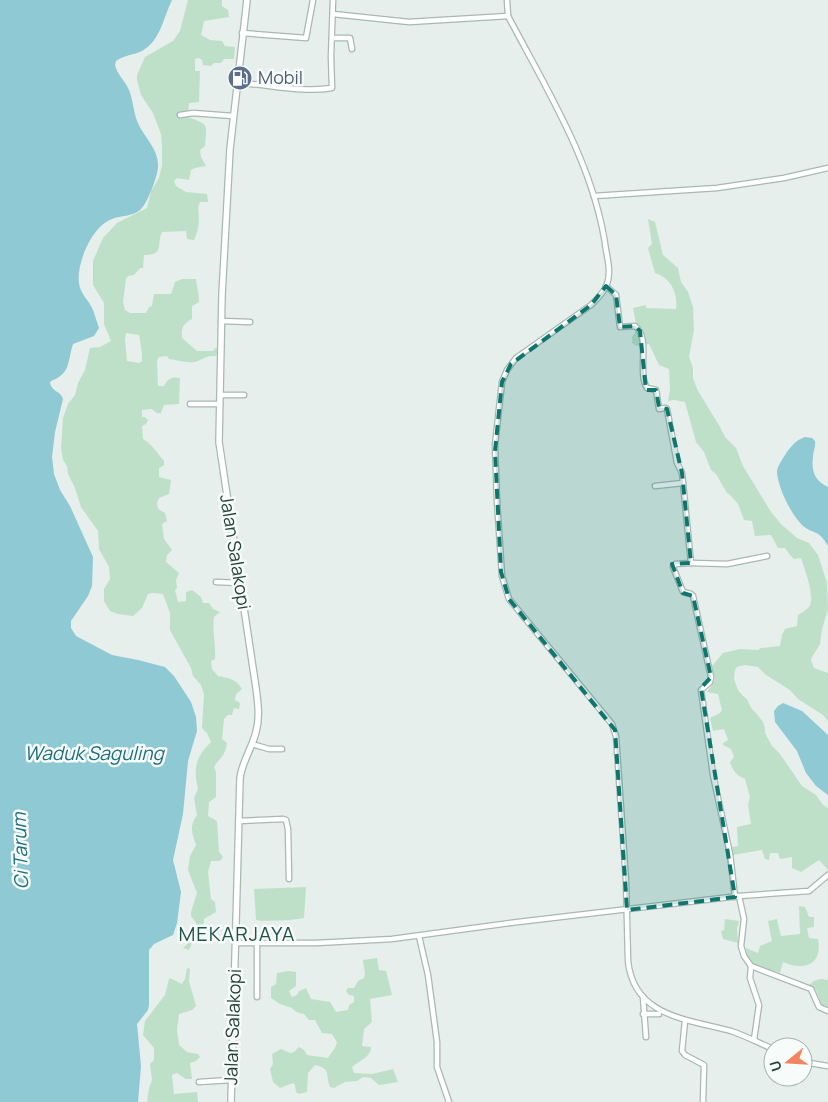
<svg xmlns="http://www.w3.org/2000/svg" width="828" height="1102" font-family="Manrope,sans-serif">
	<style>
		.green { fill: #bfe0c8; fill-rule: evenodd }
		.water { fill: #8ec9d4 }
		.lines { fill: none; stroke-linecap: round; stroke-linejoin: round }
		.minor-casing { stroke: #a8b8b2; stroke-width: 7 }
		.tertiary-casing { stroke: #a8b8b2; stroke-width: 8 }
		.minor { stroke: #fff; stroke-width: 4.5 }
		.tertiary { stroke: #fff; stroke-width: 5.5 }
		.marked { fill: #0f766e; fill-opacity: 0.2; stroke: #0f766e; stroke-width: 4; stroke-dasharray: 10 6; stroke-linejoin: round }
		.labels { text-anchor: middle; stroke-width: 5; stroke-linejoin: round; paint-order: stroke }
		.service-label { font-size: 18px; fill: #4e5e75; stroke: #f7fbf9; text-anchor: start }
		.street-label { font-size: 18px; fill: #24423a; stroke: #f7fbf9 }
		.water-label { font-size: 19px; font-style: italic; fill: #1c6f80; stroke: #f7fbf9 }
		.quarter-label { font-size: 20px; letter-spacing: 1px; fill: #1f5548; stroke: #f7fbf9 }
	</style>
	<rect width="100%" height="100%" fill="#e6efeb"/>
	<g class="green">
		<path d="M188,0H222V6L228,10L229,17L204,21L201,35L210,40L222,41L225,46L235,47L234,59H224L221,63H214L211,66L203,65L202,60L199,58L195,59V71H200L199,102L189,103L188,117C209,125 207,123 205,146L200,150L201,157L206,166L195,168L191,170L189,180L177,178L174,181L176,186L186,192L207,194L208,202H200C197,208 199,212 199,219C199,226 197,233 194,240L187,239L186,231L162,232C156,245 165,255 144,255L143,268H140L134,275L128,276L126,279L123,302L125,310L130,313H146L149,307L152,306L154,294H171L175,282L182,279H196C197,288 199,294 199,302L192,306V319C183,324 181,328 182,338L197,351H213L215,348L218,349L216,356C204,355 202,361 193,362C185,363 177,360 169,359L167,356L159,357L157,360L158,386H164C167,379 172,376 180,378L179,404L164,405L161,413C157,414 155,412 152,409L142,410V417H145L148,420L146,424L142,426L143,439C152,444 157,453 164,461V465L159,468V477L171,480L169,494L159,498L157,503L158,509L165,513L167,521L162,524L164,539L172,550L167,555L166,562L179,573L176,580L177,588L175,590L178,602L186,601V592L192,590L201,597L203,603H209L213,609L220,612L214,617C212,631 216,645 215,659L211,661L212,669L218,676C229,678 236,679 242,689L236,694L235,700L240,703L239,709L234,708L232,715H228L224,719L222,739L227,743C225,757 220,757 214,767L216,772V797L209,802L208,816L217,821L219,852L223,857L220,861H211L208,872L211,899L215,902L216,912L204,919L203,934L192,943L189,950L183,948L195,937L197,927L196,923L191,916V912L197,893L188,870L190,856L196,845C192,834 189,826 197,815L194,798L198,789C193,767 196,757 211,742L207,733L202,728L204,694L201,685L193,676L191,668L170,630V613L163,594L152,593L148,594L142,608L133,616L118,614L110,611L104,601V589L110,579L109,567L99,549L98,531L81,507L75,488L68,474L67,466L63,460L61,448L63,418L68,404L75,395L78,383L85,370L90,348L100,347L111,341L104,324V303L93,285V261L103,238L117,223L147,208L151,191L159,178L162,165V146L161,134L153,113L141,95L137,80V75L145,57L173,41L180,31ZM126,333L139,335L142,353V361L139,363L127,361L125,339Z"/>
		<path d="M648,219L655,222L663,255L678,268L681,282L688,292L693,307L694,330L689,357L693,368V378L697,389L720,427L725,437L736,448L743,466L771,512L781,524L797,538L809,543L818,555L827,583L828,609L822,629L820,644L812,657L811,660L814,668L828,673V721L823,715L798,699L790,690L766,675L758,667L745,665L737,667L735,670L734,679L738,690L743,696L747,699L751,708L756,713L763,722L765,729V733L772,746L780,754L802,786L816,795L823,805L828,808V870L819,860L801,872L792,868V857L780,859L778,853H770L769,860L765,859L762,850L733,855L731,847L738,846L737,827L751,824L748,805L750,797L745,779C736,775 733,771 730,762L734,757L731,749L723,745V743L728,740L724,729L713,731L710,718L720,713L722,710L718,694L707,692L715,680L712,666L723,653L740,649L758,650L761,648L780,646L782,635L785,629L797,626L798,615C801,613 805,611 808,608C817,600 804,568 801,558L794,559L790,555L785,548H778L771,535L755,536L752,521L744,520L738,504L730,495L727,493L716,474L711,470L704,452L696,442L685,402L674,400L668,401L670,390L669,369L659,365L649,344L636,346L632,343V337L637,330L633,308L646,305V308L676,309C678,293 671,278 655,273L648,248L652,244Z"/>
		<path d="M306,887L304,918C297,920 262,922 256,920L254,889Z"/>
		<path d="M799,906L805,907L809,917H814V927L807,928L809,938L818,939C823,966 803,971 783,962L780,973C765,968 747,967 746,948L758,953L760,946L772,941L768,921L777,919L781,936L800,934Z"/>
		<polygon points="725,919 739,921 737,929 738,943 723,939 721,931 724,930"/>
		<path d="M377,958L379,970L386,971L392,995L370,999L372,1022L364,1029L362,1046L371,1047C371,1057 359,1061 352,1067L354,1073L372,1074L393,1069L398,1082L379,1085L371,1078L363,1077L357,1081L345,1082L334,1088L330,1087C325,1075 332,1069 315,1065L308,1073L307,1092L299,1094L296,1092L295,1085L293,1083L280,1088L273,1082L270,1069L273,1064L272,1054L281,1049L290,1053L294,1052L299,1047L304,1050L307,1055L328,1058C331,1052 336,1049 337,1042L332,1034L322,1033L315,1020H309L304,1014C299,1013 295,1012 292,1008L280,1004L271,998V987L276,984L277,973L288,971L296,972V986L289,991L292,997L297,995L299,991L306,988L311,999L330,1002L336,1012L348,1010L349,1005L354,1002V996L349,995L346,991L348,988H354L358,981L364,978L365,974L363,960Z"/>
		<polygon points="187,968 190,969 189,981 196,1006 192,1010 179,1014 177,1030 179,1045 187,1052 198,1054 200,1057 196,1061 190,1063 192,1079 186,1079 177,1073 172,1075 174,1094 197,1092 198,1102 147,1102 149,1088 152,1080 150,1064 154,1060 154,1048 143,1035 145,1021 165,995 169,979 170,978 182,984 185,979"/>
		<polygon points="821,979 828,980 828,1008 822,1005 816,990 809,985 814,981"/>
	</g>
	<g class="water">
		<path d="M0,0H172C163,18 161,40 142,51C134,55 124,55 116,61L115,65C117,74 124,80 128,88C133,98 133,110 137,121C143,136 158,148 158,165C159,173 147,205 140,210C132,217 121,215 112,219C92,226 76,264 79,283C80,294 89,300 93,310C95,316 97,322 99,328L94,336L73,344C67,363 71,373 51,381L50,383C52,392 61,391 63,399L55,432L52,457L54,474L60,490L70,506L93,557L92,586L88,596L71,621V628L76,636L112,655L138,660L165,667L174,676L191,702L196,717L197,731L188,761L183,814L173,860L181,892L177,923L173,935L154,944L149,950V1005L148,1010L137,1024L141,1066L138,1102H0Z"/>
		<path d="M805,437L812,438L815,441C816,447 813,451 813,457C811,471 815,481 828,487V546C818,528 813,535 802,525C791,514 778,488 777,472C777,467 781,462 783,458C789,449 795,440 805,437Z"/>
		<polygon points="783,703 802,711 828,735 828,795 816,786 806,773 797,751 775,722 774,711 778,706"/>
	</g>
	<g class="lines">
		<defs>
			<g id="minor">
				<path d="M507,0L508,16C547,90 595,166 606,250C608,261 611,273 607,284C604,293 597,299 591,305L516,358L507,370L502,382L495,445L497,501L502,576L509,599L612,724L616,736L626,881L628,961C634,1017 687,1019 731,1031C746,1036 759,1043 773,1049"/>
				<polyline points="333,14 409,22 508,16"/>
				<polyline points="242,33 306,38 313,0"/>
				<polyline points="332,38 350,38 352,49"/>
				<path d="M237,83C268,84 301,93 332,88L331,57L333,0"/>
				<polyline points="180,115 193,113 233,116"/>
				<polyline points="594,196 717,188 784,178 828,168"/>
				<path d="M606,286L616,295L620,327L635,326C651,338 637,372 647,388L656,390L659,409L665,408L667,409L677,463L682,473L691,563L675,564L673,567L683,592L691,594L693,596L711,677L710,682L701,690L713,775L730,854L735,897"/>
				<polyline points="221,321 250,322"/>
				<polyline points="221,395 244,395"/>
				<polyline points="190,404 220,404"/>
				<polyline points="655,486 683,483"/>
				<polyline points="691,563 727,564 767,556"/>
				<polyline points="216,582 240,583"/>
				<polyline points="252,744 269,749 282,749"/>
				<polyline points="239,821 283,819 286,820 288,829 289,879"/>
				<polyline points="739,896 809,891 828,875"/>
				<polyline points="419,936 428,975 437,1042 437,1067 449,1102"/>
				<polyline points="236,943 316,943 392,939 518,922 739,896 744,919 741,946 744,956 751,966 811,989 819,1007 828,1011"/>
				<polyline points="257,944 257,997"/>
				<polyline points="751,966 750,978 759,1005 754,1040"/>
				<polyline points="643,997 646,1037"/>
				<polyline points="643,1014 659,1014"/>
				<polyline points="685,1021 682,1051 685,1055 704,1065 703,1102"/>
				<polyline points="803,1062 828,1066"/>
				<polyline points="199,1082 231,1080"/>
			</g>
			<path id="tertiary" d="M231,1102L240,778C242,762 252,748 256,732C260,718 258,703 256,688L219,442L222,295L230,149L247,0"/>
		</defs>
		<use href="#minor" class="minor-casing"/>
		<use href="#tertiary" class="tertiary-casing"/>
		<use href="#minor" class="minor"/>
		<use href="#tertiary" class="tertiary"/>
	</g>
	<path class="marked" d="M606,286L616,295L620,327L635,326L640,331L646,390H656L659,407L667,409L682,473L691,563L672,564L683,593L693,596L711,677L701,688L735,897L627,910L615,730L509,599L501,572L495,451L502,382L511,364L591,305Z"/>
	<defs>
		<symbol id="fuel-disc" viewBox="-11 -11 22 22"><circle r="9.5" fill="#5c6f8a" stroke="#f7fbf9"/><path d="M-5.5-6h7V0h2V4h1.3V-2.5L3-4.5l.8-.8L6-3V5H2.5V1h-1V6h-7ZM-4.2-4.7v3.2H.2V-4.7Z" fill="#fff"/></symbol>
	</defs>
	<g fill-rule="evenodd">
		<use href="#fuel-disc" x="226" y="64" width="28" height="28"/>
	</g>
	<g class="labels">
		<g class="service-label">
			<text x="258" y="84">Mobil</text>
		</g>
		<g class="street-label">
			<text transform="translate(235 552) rotate(81)" y="6">Jalan Salakopi</text>
			<text transform="translate(233 1027) rotate(-88)" y="6">Jalan Salakopi</text>
		</g>
		<g class="water-label">
			<text x="94" y="760">Waduk Saguling</text>
			<text transform="translate(20 851) rotate(-92)" y="7">Ci Tarum</text>
		</g>
		<g class="quarter-label">
			<text x="237" y="941">MEKARJAYA</text>
		</g>
	</g>
	<g transform="translate(788 1062) rotate(252)"><circle r="24" fill="#f7fbf9" stroke="#a3b1ad"/>
	<path d="M0-4L9 19L0 12L-9 19Z" fill="#f4845f"/>
	<text y="-8" font-size="14" font-weight="bold" text-anchor="middle" fill="#24423a">U</text>
	</g>
</svg>
